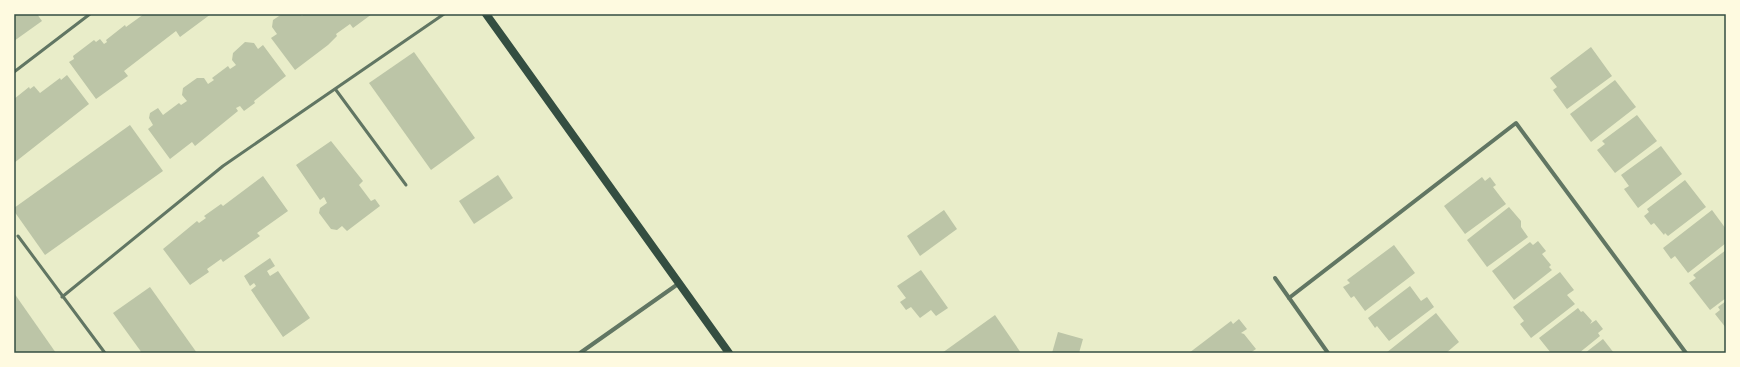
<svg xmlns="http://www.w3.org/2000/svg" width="1740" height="367" font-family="'Varela Round',sans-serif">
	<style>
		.building { fill: #bcc5a7 }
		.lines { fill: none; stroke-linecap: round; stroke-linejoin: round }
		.service { stroke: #617663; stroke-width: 3 }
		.minor { stroke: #617663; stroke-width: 4 }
		.secondary { stroke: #344e41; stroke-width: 8 }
		.neatline { fill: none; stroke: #344e41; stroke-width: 1.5 }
	</style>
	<rect width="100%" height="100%" fill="#e9edc9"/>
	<g class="building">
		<polygon points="14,14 37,14 42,21 14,41"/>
		<polygon points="144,14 211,14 180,37 176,31 124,71 128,76 96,99 69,62 74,59 73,56 94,40 96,42 100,39 104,44 107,42 106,40 125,25 126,27"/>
		<polygon points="282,14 300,14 302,16 304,14 372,14 353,28 350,24 336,34 337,36 328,45 295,70 271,38 277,34 272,27 273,20"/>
		<polygon points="245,42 254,43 258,49 263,45 286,76 254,101 255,103 244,111 240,106 236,108 238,111 195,146 192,142 170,159 148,129 153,125 149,118 150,113 158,108 163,115 179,103 181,105 187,101 182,95 183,88 197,78 204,78 208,84 214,80 212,78 228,66 230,69 236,65 232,60 233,53"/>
		<polygon points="1591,47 1612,76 1567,109 1553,90 1557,87 1550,78"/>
		<polygon points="414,52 475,138 431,170 369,83"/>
		<polygon points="67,75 89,104 14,163 14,99 29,87 30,89 34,86 40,93 60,78 61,80"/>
		<polygon points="1615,80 1636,107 1591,142 1570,114"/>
		<polygon points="1637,115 1657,141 1615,173 1597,150 1605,144 1602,141"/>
		<polygon points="130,125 163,171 45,255 14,211 14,208"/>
		<polygon points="331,141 363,181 359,185 371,201 375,199 380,206 347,231 342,226 337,230 331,229 319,213 320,208 327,203 324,197 320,200 296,165"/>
		<polygon points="1661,146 1682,174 1638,208 1624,189 1629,186 1621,175"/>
		<polygon points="498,175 513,198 474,224 459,201"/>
		<polygon points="263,176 288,211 257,233 260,236 223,262 221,259 207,269 209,272 190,285 163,249 197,221 199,223 206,218 204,216 221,204 223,206"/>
		<polygon points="1482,177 1485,181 1490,177 1496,185 1493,187 1506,204 1465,234 1444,206"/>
		<polygon points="1685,180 1706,207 1668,236 1665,233 1664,235 1654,223 1651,225 1644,216 1649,212 1647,209"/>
		<polygon points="1509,207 1521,221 1521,227 1528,237 1487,267 1467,240"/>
		<polygon points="944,210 957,229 920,256 907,236"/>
		<polygon points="1712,210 1726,229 1726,243 1688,273 1675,256 1671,259 1663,248"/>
		<polygon points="1538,241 1546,251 1542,254 1551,265 1549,267 1552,270 1514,300 1492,271 1530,242 1533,245"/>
		<polygon points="1394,245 1415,273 1365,311 1354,296 1351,298 1343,287 1350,283 1347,280"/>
		<polygon points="1726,250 1726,298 1710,310 1689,283 1696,278 1693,275"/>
		<polygon points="270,258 275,266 267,271 270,276 278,271 310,318 283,337 251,290 256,286 254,283 250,286 244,276"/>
		<polygon points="921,270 948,308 936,316 931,310 920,318 911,307 906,310 900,302 906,298 897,286"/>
		<polygon points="1560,272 1574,290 1567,295 1575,304 1531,338 1520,324 1524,321 1513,307"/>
		<polygon points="1410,286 1421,301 1427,297 1434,307 1389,341 1377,326 1375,328 1368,318"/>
		<polygon points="150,287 197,353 142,353 113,313"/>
		<polygon points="14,293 56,353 14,353"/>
		<polygon points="1726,301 1726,328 1715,314 1720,310 1718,307"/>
		<polygon points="1578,308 1581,312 1583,311 1592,321 1590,324 1596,320 1603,329 1598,333 1600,336 1579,353 1551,353 1539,338"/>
		<polygon points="1436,313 1459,342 1446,353 1386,353"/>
		<polygon points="995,315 1021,353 942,353"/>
		<polygon points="1239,319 1247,329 1241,333 1244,334 1256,349 1250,353 1189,353 1231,321 1233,324"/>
		<polygon points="1058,332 1083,339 1079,353 1052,353"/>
		<polygon points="1603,339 1614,353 1585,353"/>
	</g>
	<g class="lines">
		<g class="service">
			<polyline points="14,72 90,14"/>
			<polyline points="336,90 406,185"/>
			<polyline points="18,236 105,353"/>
			<polyline points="62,297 223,166 444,14"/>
		</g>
		<g class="minor">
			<polyline points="1275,278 1328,353"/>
			<polyline points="1289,298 1516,123 1686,353"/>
			<polyline points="580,353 678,284"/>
		</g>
		<polyline class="secondary" points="486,14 729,353"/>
	</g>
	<rect width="1740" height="367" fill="none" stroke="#fefae0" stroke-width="30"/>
	<rect x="15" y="15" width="1710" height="337" class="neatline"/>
</svg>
